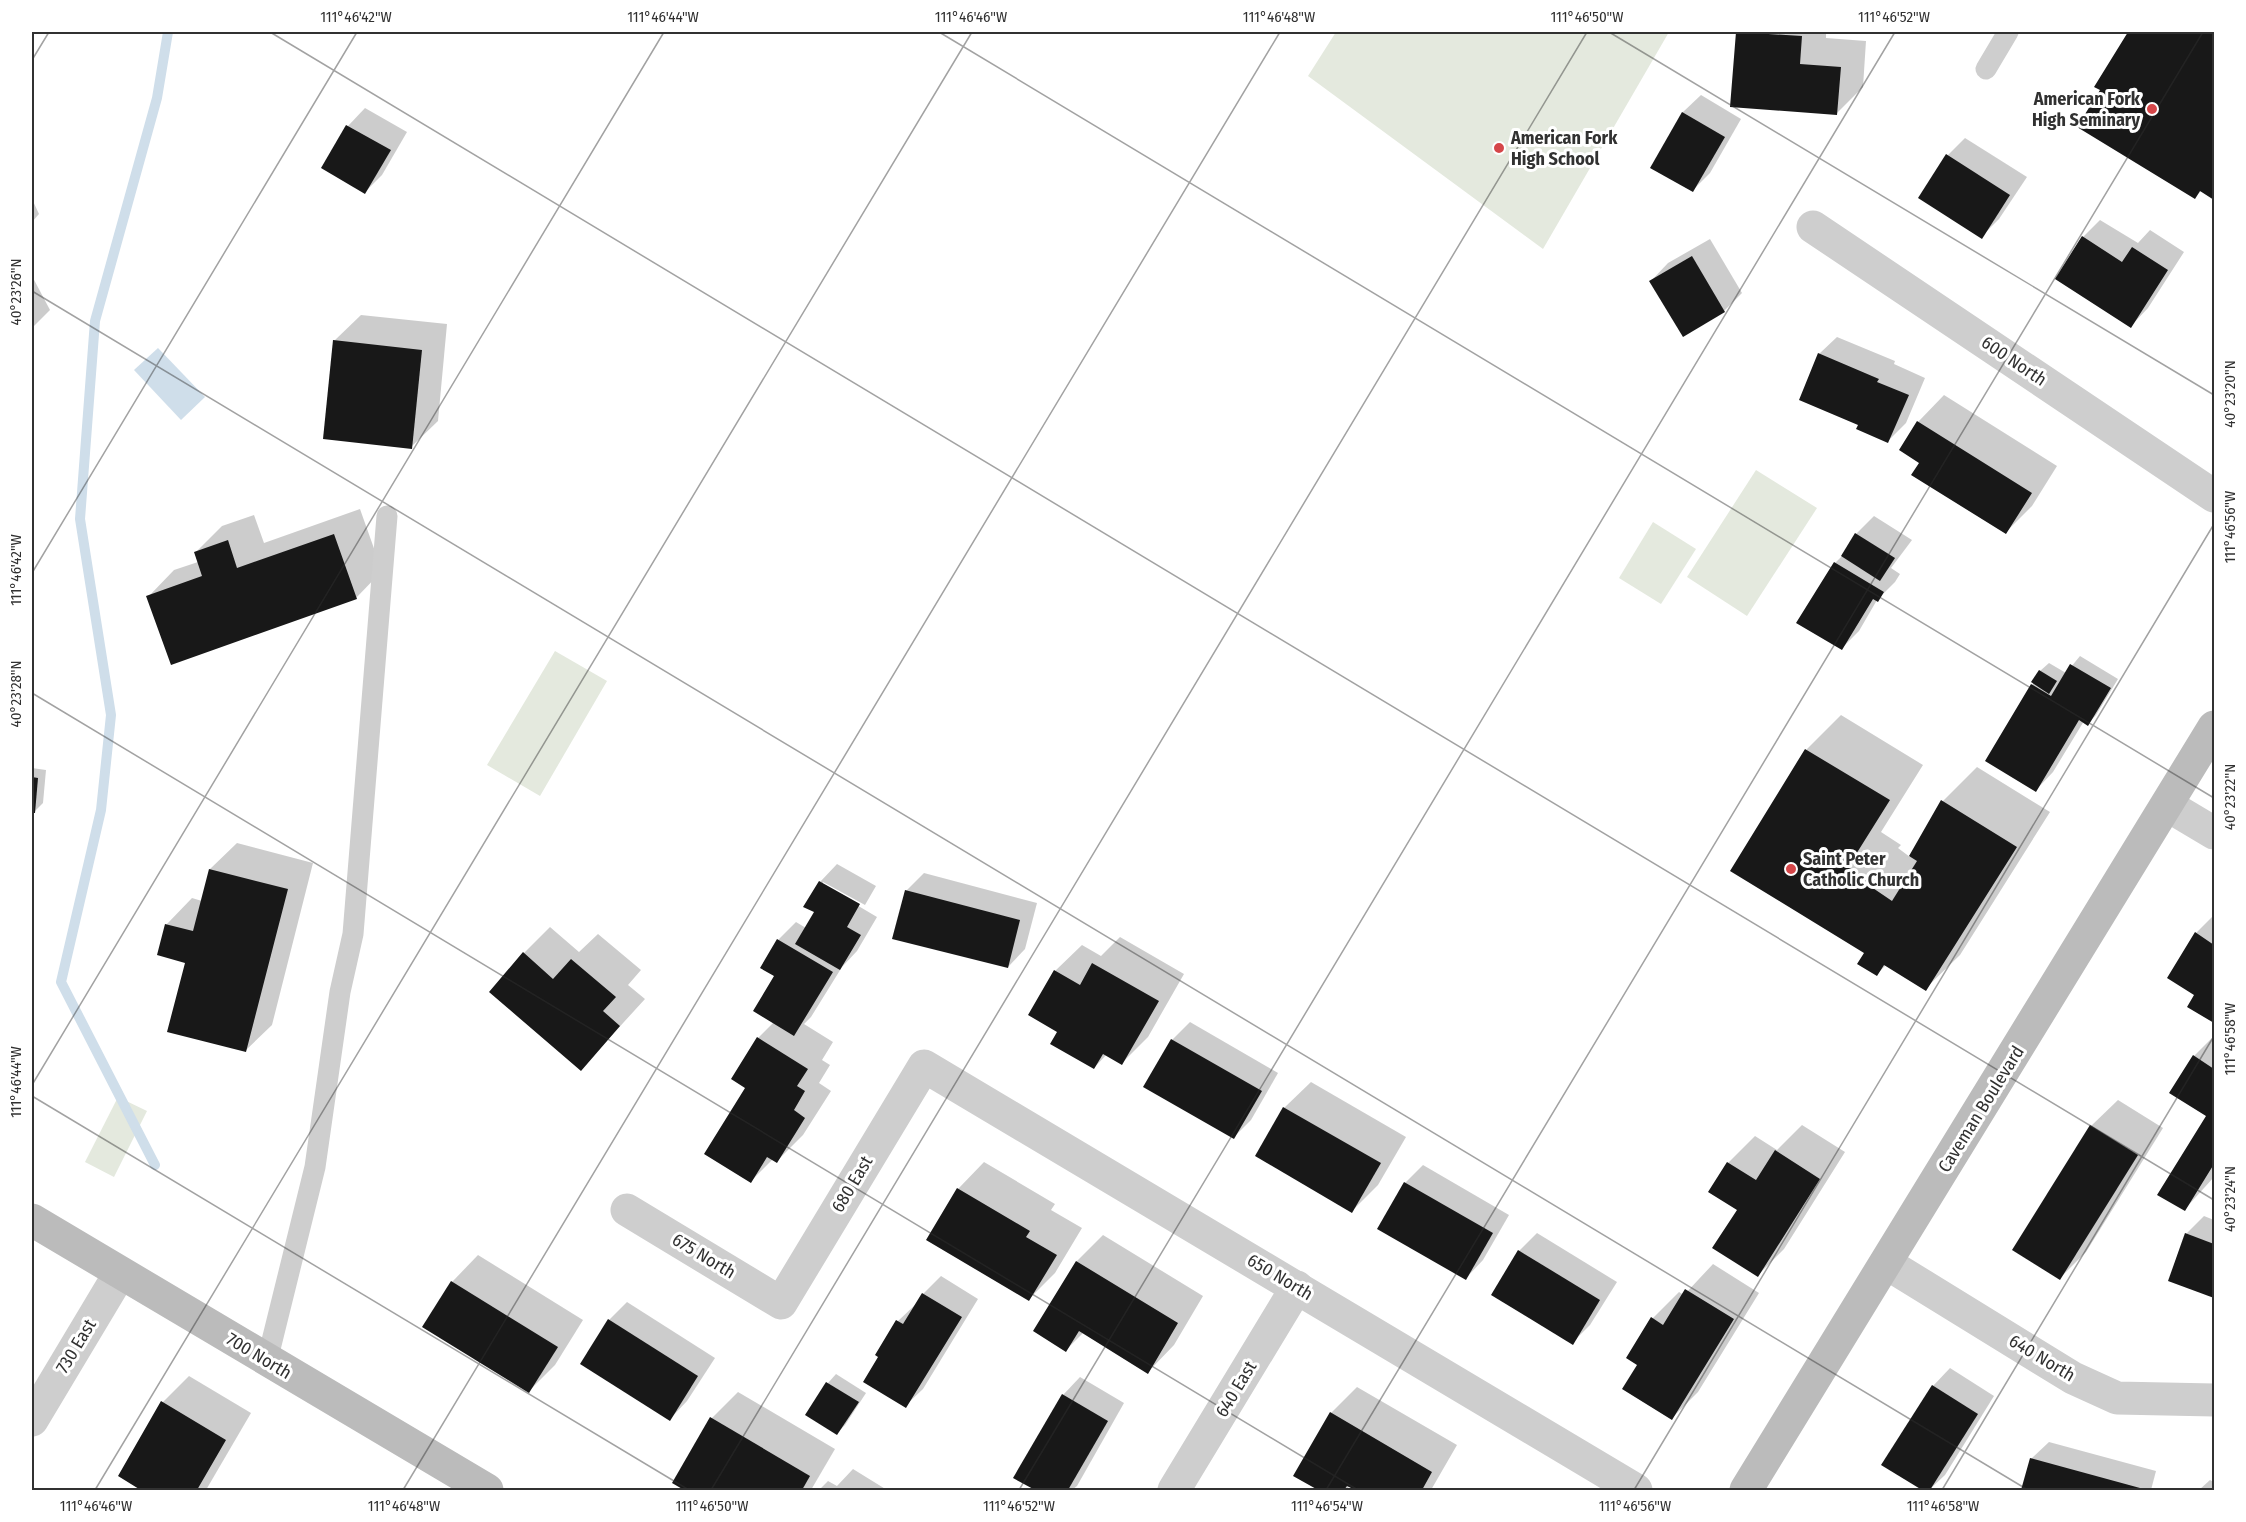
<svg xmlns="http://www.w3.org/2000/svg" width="2246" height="1522" font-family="'Fira Sans Condensed',sans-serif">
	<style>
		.green { fill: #e4e9de }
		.water { fill: #cfdeea }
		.shadow { fill: #0003 }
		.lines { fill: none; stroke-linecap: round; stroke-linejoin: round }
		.stream { stroke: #cfdeea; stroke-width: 10 }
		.building { fill: #181818 }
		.lane { stroke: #cecece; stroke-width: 21 }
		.street { stroke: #cecece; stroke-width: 33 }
		.secondary { stroke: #bbb; stroke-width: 33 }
		.ticks { fill: none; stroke: #313131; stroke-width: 1.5; stroke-opacity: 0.45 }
		.poi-dot { fill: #d54649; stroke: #fff; stroke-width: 2 }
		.labels { text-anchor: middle; stroke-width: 6; stroke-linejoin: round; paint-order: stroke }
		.poi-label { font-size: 18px; font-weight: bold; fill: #313131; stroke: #fff; text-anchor: start }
		.street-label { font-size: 18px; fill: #313131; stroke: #fff }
		.neatline { fill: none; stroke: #313131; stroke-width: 2 }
		.ticks-label { font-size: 15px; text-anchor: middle; fill: #313131 }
	</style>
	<rect width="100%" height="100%" fill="#fff"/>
	<g class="green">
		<polygon points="1336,32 1669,32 1543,249 1308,76"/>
		<polygon points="1756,470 1817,508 1747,616 1687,577"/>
		<polygon points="1653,522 1696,549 1661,604 1619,578"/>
		<polygon points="555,651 607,681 540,796 487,765"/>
		<polygon points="118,1097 147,1111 114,1177 85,1162"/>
	</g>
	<polygon class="water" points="158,348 205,397 181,420 134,370"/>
	<g class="shadow">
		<polygon points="1737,32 1826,32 1826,38 1866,41 1863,87 1837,113 1732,106"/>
		<polygon points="2130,32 2214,32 2214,198 2202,190 2195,197 2102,90 2097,86"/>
		<polygon points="1701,95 1741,119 1710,173 1692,191 1652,167 1683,112"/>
		<polygon points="365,108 407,132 382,175 365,192 323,168 348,126"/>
		<polygon points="1965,138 2027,177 1999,219 1981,237 1948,155"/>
		<polygon points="32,199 39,214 32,222"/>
		<polygon points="2100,220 2138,243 2150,230 2184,252 2148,308 2131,326 2083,237"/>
		<polygon points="1710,239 1742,293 1724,311 1651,281 1668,263"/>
		<polygon points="32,276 50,310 32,328"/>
		<polygon points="361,315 447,324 438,421 411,447 334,341"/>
		<polygon points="1837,337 1895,361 1894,364 1925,378 1906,423 1888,441 1860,424 1819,354"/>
		<polygon points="1944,395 2057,466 2032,506 2006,532 1921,462 1901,449 1918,422"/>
		<polygon points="360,509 382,571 356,598 148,597 174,570 198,562 195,553 222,526 254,515 264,543"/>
		<polygon points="1874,516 1912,540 1891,568 1900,574 1895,582 1877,600 1859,631 1842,648 1835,563 1845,553 1856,534"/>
		<polygon points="2080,656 2118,679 2096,715 2088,724 2084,721 2053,772 2036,790 2032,685 2040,671 2049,663 2066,673"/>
		<polygon points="1841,715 1923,765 1881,832 1901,845 1898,848 1910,857 1943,801 1977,767 2050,812 1960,955 1925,989 1886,965 1877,974 1866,953 1732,871 1807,749"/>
		<polygon points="32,768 46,770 43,803 34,812 32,811"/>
		<polygon points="237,843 313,863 272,1025 245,1051 187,962 166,925 192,898 202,901 210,869"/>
		<polygon points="837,864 876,886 865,905 823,882 823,885 877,917 857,951 842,967 811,1017 804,1024 833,1042 822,1060 830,1065 819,1083 831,1091 803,1135 777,1161 773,1159 751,1181 747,1087 758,1038 774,1022 776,976 762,967 779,939 796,922 806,928 816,912 820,882"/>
		<polygon points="924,873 1037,903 1025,949 1008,967 906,891"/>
		<polygon points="2214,915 2214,1022 2189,1006 2196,994 2196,933"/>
		<polygon points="550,927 579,952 598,934 641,970 628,985 645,999 581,1069 524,953"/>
		<polygon points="1120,937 1184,974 1148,1037 1122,1063 1107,1054 1094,1068 1059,1031 1055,971 1082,945 1101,956"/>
		<polygon points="1190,1022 1278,1073 1251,1120 1234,1137 1172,1040"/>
		<polygon points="2214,1036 2214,1177 2185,1209 2208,1116 2194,1056"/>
		<polygon points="1311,1082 1406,1137 1378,1185 1352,1211 1284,1108"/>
		<polygon points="2118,1100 2163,1128 2086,1252 2060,1278 2091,1126"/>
		<polygon points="1802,1125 1845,1152 1784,1249 1758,1275 1739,1209 1710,1192 1728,1163 1755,1136 1777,1150"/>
		<polygon points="984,1162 1055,1204 1051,1210 1082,1228 1055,1273 1029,1299 928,1239 958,1189"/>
		<polygon points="1423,1165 1509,1215 1483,1260 1466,1278 1379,1229 1405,1183"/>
		<polygon points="2204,1216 2214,1220 2214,1297 2170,1280 2186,1234"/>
		<polygon points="1537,1233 1617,1282 1590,1325 1572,1343 1493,1294 1519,1251"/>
		<polygon points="1103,1235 1203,1296 1174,1345 1148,1372 1084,1332 1066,1350 1035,1331 1077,1261"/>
		<polygon points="478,1255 583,1320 555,1365 529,1391 425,1327 452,1282"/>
		<polygon points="1713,1264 1759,1293 1698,1392 1672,1418 1639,1365 1653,1318 1679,1292 1684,1295"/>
		<polygon points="941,1276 978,1299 923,1389 905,1406 898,1321 916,1304 923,1294"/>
		<polygon points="627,1302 715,1358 687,1401 670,1419 582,1363 609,1320"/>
		<polygon points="1950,1368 1994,1396 1945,1475 1929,1490 1925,1490 1883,1464 1933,1386"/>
		<polygon points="836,1374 866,1393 845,1425 837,1433 808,1415 828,1383"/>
		<polygon points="189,1376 251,1413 206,1490 140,1490 163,1402"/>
		<polygon points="1080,1377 1124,1403 1077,1486 1072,1490 1038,1490 1015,1477 1063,1395"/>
		<polygon points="1357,1387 1457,1445 1431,1490 1358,1490 1350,1486 1346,1490 1321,1490 1295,1475 1331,1413"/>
		<polygon points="738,1392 835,1449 811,1490 687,1490 674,1483 712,1418"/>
		<polygon points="2049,1442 2156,1471 2151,1490 2023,1490 2031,1459"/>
		<polygon points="853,1469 887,1490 819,1490 828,1481 837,1486"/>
		<polygon points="2210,1480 2214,1482 2214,1490 2199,1490"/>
	</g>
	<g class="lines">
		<polyline class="stream" points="155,1165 61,982 101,810 111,715 80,519 95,321 157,98 168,32"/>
	</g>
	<g class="building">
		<polygon points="1736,32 1802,36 1800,64 1841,67 1837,115 1730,107"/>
		<polygon points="2128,32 2214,32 2214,200 2200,191 2195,199 2077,127 2100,90 2094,87"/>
		<polygon points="1682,112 1725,137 1693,192 1650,168"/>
		<polygon points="346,125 391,150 365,194 321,168"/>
		<polygon points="1946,154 2010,195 1982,239 1918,198"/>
		<polygon points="2082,236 2122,262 2132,247 2168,270 2131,328 2055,279"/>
		<polygon points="1692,256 1725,312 1683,337 1649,281"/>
		<polygon points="333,340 422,350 412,449 323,439"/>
		<polygon points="1818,353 1879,379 1877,382 1909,395 1888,443 1856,429 1858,425 1799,400"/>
		<polygon points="1917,421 2032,493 2006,534 1911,475 1919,463 1899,450"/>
		<polygon points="1855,533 1895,558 1880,581 1841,556"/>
		<polygon points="334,534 357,599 171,665 146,596 202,576 194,552 228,540 237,568"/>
		<polygon points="1834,562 1884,592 1878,602 1873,599 1842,650 1796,623"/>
		<polygon points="2070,664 2111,688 2088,726 2079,720 2036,792 1985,761 2031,684 2051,696"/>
		<polygon points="2039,670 2057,681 2049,694 2031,682"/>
		<polygon points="1805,749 1890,800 1848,867 1868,880 1864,882 1892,901 1917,861 1909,856 1941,800 2017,847 1926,991 1884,965 1877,976 1857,964 1864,953 1730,871"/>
		<polygon points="32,777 38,778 35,813 32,813"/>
		<polygon points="209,869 288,889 246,1052 167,1032 185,963 157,955 165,924 193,931"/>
		<polygon points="819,881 860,904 847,927 861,935 840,970 795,944 814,912 803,907"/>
		<polygon points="905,890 1020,920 1008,968 892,939"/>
		<polygon points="2195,932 2214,945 2214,1023 2187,1007 2194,995 2167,978"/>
		<polygon points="777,939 833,972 794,1036 753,1011 774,976 760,968"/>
		<polygon points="523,952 553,979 571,959 616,997 603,1011 620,1026 581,1071 489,992"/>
		<polygon points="1092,963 1159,1001 1122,1065 1103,1054 1094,1069 1050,1044 1057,1032 1028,1015 1054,970 1080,985"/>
		<polygon points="757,1037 808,1069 797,1086 805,1091 794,1110 805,1118 777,1163 767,1157 751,1183 704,1154 745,1088 731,1079"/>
		<polygon points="1171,1039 1262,1091 1234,1139 1143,1087"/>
		<polygon points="2193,1055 2214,1069 2214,1164 2185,1211 2157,1195 2206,1116 2169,1093"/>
		<polygon points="1283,1107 1381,1163 1352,1213 1255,1156"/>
		<polygon points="2090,1125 2138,1155 2060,1280 2012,1250"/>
		<polygon points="1775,1150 1820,1179 1758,1277 1712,1248 1737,1210 1708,1192 1727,1162 1756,1180"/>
		<polygon points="1404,1182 1493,1233 1466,1280 1377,1229"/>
		<polygon points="957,1188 1030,1231 1026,1237 1057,1255 1029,1301 926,1240"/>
		<polygon points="2185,1233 2214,1244 2214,1298 2168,1281"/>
		<polygon points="1518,1250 1600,1300 1573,1345 1491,1295"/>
		<polygon points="1076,1261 1178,1323 1148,1374 1079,1331 1066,1352 1033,1331"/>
		<polygon points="451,1281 558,1347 529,1393 422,1327"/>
		<polygon points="1685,1289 1734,1319 1672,1420 1622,1389 1637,1365 1626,1358 1651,1317 1663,1325"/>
		<polygon points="922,1293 962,1317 906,1408 863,1382 878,1357 875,1355 896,1320 903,1324"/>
		<polygon points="608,1319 698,1376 670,1421 580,1364"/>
		<polygon points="826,1382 859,1402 837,1435 805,1415"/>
		<polygon points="1932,1385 1978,1414 1930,1490 1922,1490 1881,1465"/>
		<polygon points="1062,1394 1108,1421 1068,1490 1035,1490 1013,1478"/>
		<polygon points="161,1401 226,1440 197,1490 138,1490 139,1489 118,1476"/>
		<polygon points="1330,1412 1432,1472 1422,1490 1355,1490 1347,1486 1344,1490 1318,1490 1293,1476"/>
		<polygon points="710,1417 810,1476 802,1490 684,1490 672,1483"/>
		<polygon points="2030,1458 2140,1488 2139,1490 2021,1490"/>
	</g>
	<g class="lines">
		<g class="lane">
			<polyline points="1986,69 2008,32"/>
			<polyline points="267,1361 315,1167 340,992 353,934 387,516"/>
		</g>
		<g class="street">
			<polyline points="1813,227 2214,496"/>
			<polyline points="2167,805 2214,833"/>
			<polyline points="627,1210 781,1303 924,1066 1636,1490"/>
			<polyline points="1886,1263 2073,1378 2117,1398 2214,1400"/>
			<polyline points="32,1420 120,1273"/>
			<polyline points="1174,1490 1297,1287"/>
		</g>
		<g class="secondary">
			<polyline points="32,1220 487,1490"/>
			<polyline points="1746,1490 2214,727"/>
		</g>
	</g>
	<path class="ticks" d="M270,32L2214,1200M939,32L2214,798M1609,32L2214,395M32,60L49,32M32,291L2028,1490M32,573L357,32M32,693L1358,1490M32,1085L664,32M32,1096L689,1490M95,1490L972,32M403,1490L1280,32M711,1490L1587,32M1019,1490L1895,32M1326,1490L2203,32M1634,1490L2214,524M1942,1490L2214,1036"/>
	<g class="poi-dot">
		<circle cx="2152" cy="109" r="6"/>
		<circle cx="1499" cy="148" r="6"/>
		<circle cx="1791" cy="869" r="6"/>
	</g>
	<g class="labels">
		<g class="poi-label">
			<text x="2140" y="105" text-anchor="end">American Fork<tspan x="2140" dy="21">High Seminary</tspan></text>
			<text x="1511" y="144">American Fork<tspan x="1511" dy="21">High School</tspan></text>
			<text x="1803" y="865">Saint Peter<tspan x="1803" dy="21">Catholic Church</tspan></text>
		</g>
		<g class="street-label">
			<text transform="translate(2014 361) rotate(34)" y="6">600 North</text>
			<text transform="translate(1981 1109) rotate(-58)" y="6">Caveman Boulevard</text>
			<text transform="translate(852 1184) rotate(-59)" y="6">680 East</text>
			<text transform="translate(704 1256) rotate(31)" y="6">675 North</text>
			<text transform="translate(1280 1277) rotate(31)" y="6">650 North</text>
			<text transform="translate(76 1346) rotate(-59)" y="6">730 East</text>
			<text transform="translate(259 1356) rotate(31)" y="6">700 North</text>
			<text transform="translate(2042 1358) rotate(31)" y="6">640 North</text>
			<text transform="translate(1236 1389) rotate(-59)" y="6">640 East</text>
		</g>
	</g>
	<rect width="2246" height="1522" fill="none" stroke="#ffffff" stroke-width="66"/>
	<rect x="33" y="33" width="2180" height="1456" class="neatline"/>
	<g class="ticks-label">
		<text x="356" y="22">111°46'42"W</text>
		<text x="663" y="22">111°46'44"W</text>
		<text x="971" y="22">111°46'46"W</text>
		<text x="1279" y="22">111°46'48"W</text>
		<text x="1587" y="22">111°46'50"W</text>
		<text x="1894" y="22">111°46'52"W</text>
		<text transform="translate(16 292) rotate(-90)" y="5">40°23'26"N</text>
		<text transform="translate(2230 394) rotate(-90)" y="5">40°23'20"N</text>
		<text transform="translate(2230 527) rotate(-90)" y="5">111°46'56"W</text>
		<text transform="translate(16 570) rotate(-90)" y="5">111°46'42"W</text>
		<text transform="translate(16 694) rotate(-90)" y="5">40°23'28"N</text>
		<text transform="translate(2230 797) rotate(-90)" y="5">40°23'22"N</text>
		<text transform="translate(2230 1039) rotate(-90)" y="5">111°46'58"W</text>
		<text transform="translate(16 1082) rotate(-90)" y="5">111°46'44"W</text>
		<text transform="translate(2230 1199) rotate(-90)" y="5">40°23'24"N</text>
		<text x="96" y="1511">111°46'46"W</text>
		<text x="404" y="1511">111°46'48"W</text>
		<text x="712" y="1511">111°46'50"W</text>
		<text x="1019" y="1511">111°46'52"W</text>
		<text x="1327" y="1511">111°46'54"W</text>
		<text x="1635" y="1511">111°46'56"W</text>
		<text x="1943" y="1511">111°46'58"W</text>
	</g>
</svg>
